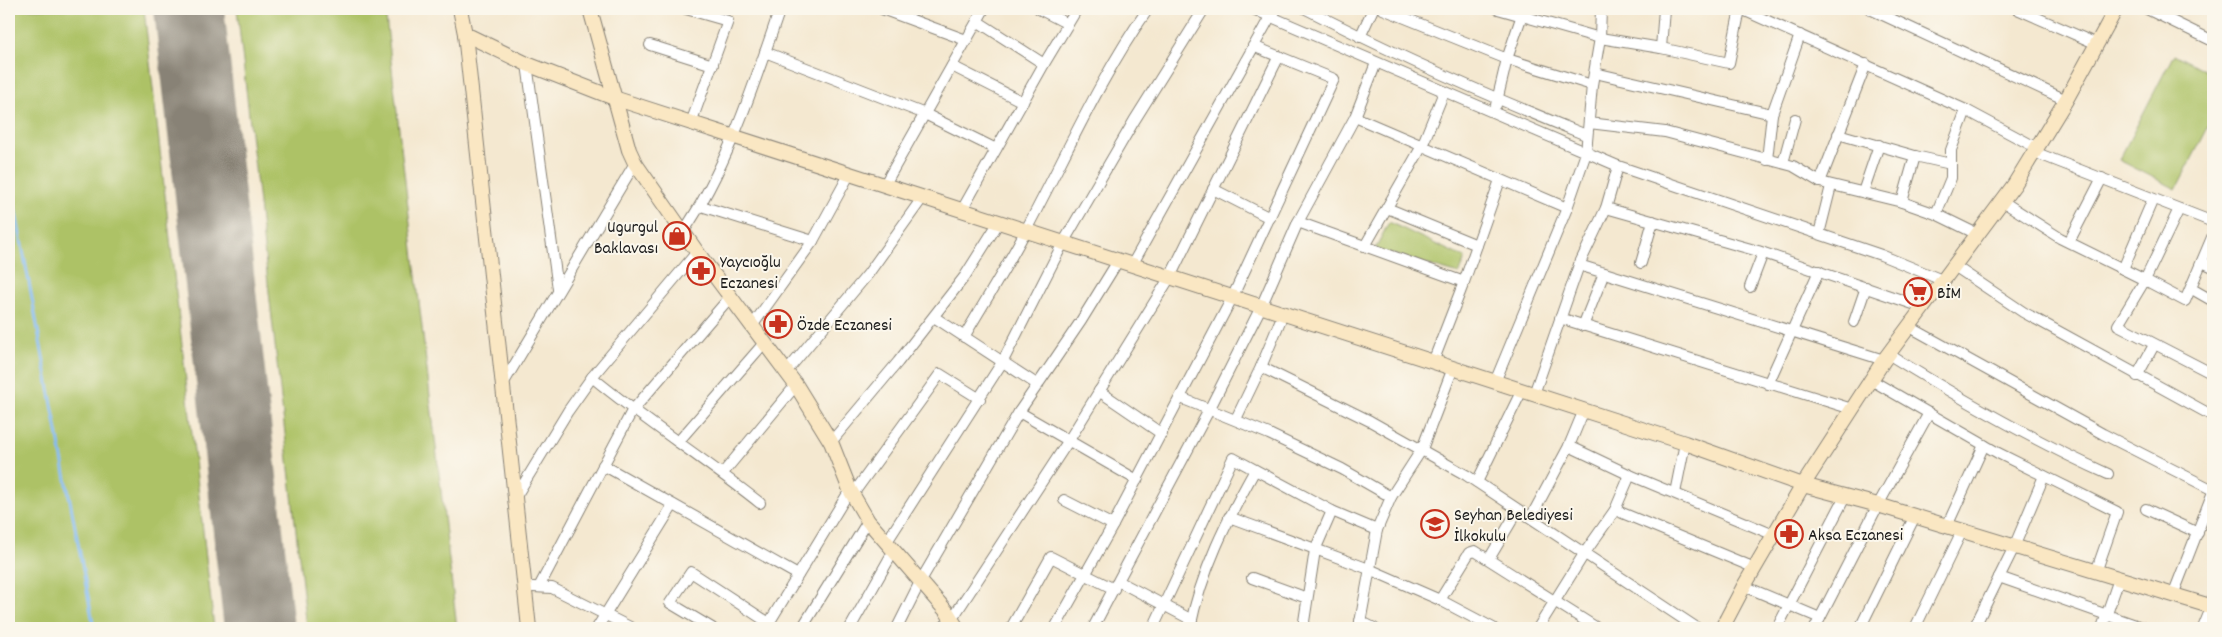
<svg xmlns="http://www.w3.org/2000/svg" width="2222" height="637" font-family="Dekko,sans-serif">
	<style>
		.green { fill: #adc266; stroke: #646f41 }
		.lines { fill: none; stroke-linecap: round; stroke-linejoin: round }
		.stream { stroke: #83bbf4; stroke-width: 3 }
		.runway { stroke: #888276; stroke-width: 70 }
		.street-casing { stroke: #888276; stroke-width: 12 }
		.secondary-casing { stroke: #888276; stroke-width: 16 }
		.street { stroke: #fff; stroke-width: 10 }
		.secondary { stroke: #fae7c3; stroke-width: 14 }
		.labels { text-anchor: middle; stroke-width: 4; stroke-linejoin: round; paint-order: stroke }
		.poi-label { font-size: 18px; fill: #1c1c1c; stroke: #fbf7ec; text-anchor: start }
	</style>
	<rect width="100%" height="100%" fill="#fbf7ec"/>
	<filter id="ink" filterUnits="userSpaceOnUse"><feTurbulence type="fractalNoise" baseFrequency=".02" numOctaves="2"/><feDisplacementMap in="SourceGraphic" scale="10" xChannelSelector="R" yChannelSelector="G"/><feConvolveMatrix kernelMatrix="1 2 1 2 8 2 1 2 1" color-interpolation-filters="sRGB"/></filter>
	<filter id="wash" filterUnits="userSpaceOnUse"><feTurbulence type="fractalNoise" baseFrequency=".0096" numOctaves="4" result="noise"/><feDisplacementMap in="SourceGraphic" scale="20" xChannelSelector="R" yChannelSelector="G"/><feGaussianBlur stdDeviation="1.12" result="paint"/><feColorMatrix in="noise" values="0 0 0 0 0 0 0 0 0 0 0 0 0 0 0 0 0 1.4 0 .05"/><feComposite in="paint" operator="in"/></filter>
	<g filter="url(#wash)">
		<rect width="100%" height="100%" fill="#f4e8d0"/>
		<g class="green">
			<polygon points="9,9 144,9 214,628 9,628"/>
			<polygon points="237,9 385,9 457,628 307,628"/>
			<polygon points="2174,54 2213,75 2213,118 2176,189 2119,160"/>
			<polygon points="1389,222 1465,258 1459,274 1375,249"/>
		</g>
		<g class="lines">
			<polyline class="stream" points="9,176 94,628"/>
			<polyline class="runway" points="189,9 259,628"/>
		</g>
	</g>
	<g filter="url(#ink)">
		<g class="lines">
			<defs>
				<g id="street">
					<polyline points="686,9 728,21 691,123"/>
					<polyline points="882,9 966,40"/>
					<polyline points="1039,9 1068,24"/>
					<polyline points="1253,9 1618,166 1881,255 1942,280"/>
					<path d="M1306,9C1397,56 1491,97 1586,135"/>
					<polyline points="1383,9 1507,59 1592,85"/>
					<polyline points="1498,9 1600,38 1661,48 1729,63 1740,9"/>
					<polyline points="1741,9 1966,110 2037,148"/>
					<polyline points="1870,9 2066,100"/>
					<polyline points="2017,9 2097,44"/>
					<polyline points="2147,9 2213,41"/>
					<polyline points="977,21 1044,64"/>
					<polyline points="1360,37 1373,9"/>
					<polyline points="650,45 713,65"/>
					<polyline points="1661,48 1664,9"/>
					<polyline points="765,52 925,114 996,149"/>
					<polyline points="527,64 558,289"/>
					<polyline points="952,66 1023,102"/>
					<polyline points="1595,73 1772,114"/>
					<polyline points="1496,105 1507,59 1524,9"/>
					<polyline points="1355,117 1567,208"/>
					<polyline points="1589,123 1665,132 1793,166 1820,182 1902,202 1936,214 1977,234"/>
					<polyline points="1838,134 1915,156 1951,164"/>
					<polyline points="2034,152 2213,222"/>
					<polyline points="1767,160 1772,114 1800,35"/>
					<polyline points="1783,163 1795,119"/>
					<polyline points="1820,182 1866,64"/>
					<polyline points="885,184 984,9"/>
					<polyline points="1213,189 1270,218"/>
					<polyline points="1863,192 1879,145"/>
					<polyline points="2002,201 2060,238 2145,280 2118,325 2213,374"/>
					<polyline points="1902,202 1915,156"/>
					<polyline points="701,206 813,241"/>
					<polyline points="1387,208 1477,245"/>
					<polyline points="1606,208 1758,251 1922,307"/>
					<polyline points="2179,209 2145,280 2185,301 2213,235"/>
					<polyline points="962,210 1044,64 1077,9"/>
					<polyline points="1936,214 1951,178 1951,150 1966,110"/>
					<polyline points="1298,222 1464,282"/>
					<path d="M683,232C727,169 755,81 780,9"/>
					<polyline points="1819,234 1831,186"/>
					<polyline points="2069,242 2102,178"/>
					<polyline points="1365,246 1422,146 1444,92"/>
					<polyline points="2202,262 2213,267"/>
					<polyline points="1641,263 1653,221"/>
					<polyline points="1132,265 1270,17 1277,9"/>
					<polyline points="1579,265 1884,360"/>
					<polyline points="1953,265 2023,312 2213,416"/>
					<polyline points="2123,269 2153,199"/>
					<polyline points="1750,287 1763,253"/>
					<polyline points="2192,289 2213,301"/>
					<polyline points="934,317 1038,385"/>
					<polyline points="1560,318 1852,409"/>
					<polyline points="1854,322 1866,287"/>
					<polyline points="752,326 813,241 850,173"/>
					<polyline points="1583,326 1604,273"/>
					<polyline points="1908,326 2103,434 2213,490"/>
					<path d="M964,337C985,301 1008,265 1027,228C1066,155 1100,77 1148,9"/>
					<path d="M1888,354C1959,398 2032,440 2108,474"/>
					<polyline points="1433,362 1464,282 1500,180"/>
					<polyline points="1261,367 1370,421 1466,475 1697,628"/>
					<polyline points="787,371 868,274 923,197"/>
					<polyline points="2137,376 2154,345"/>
					<path d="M592,377C646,422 705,459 760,503"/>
					<polyline points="1871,380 1998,453 2117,512 2096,572"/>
					<polyline points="1495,382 1567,208 1586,153 1592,85 1600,38 1601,9"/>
					<polyline points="503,384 635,163"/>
					<polyline points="1768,384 1819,271"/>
					<polyline points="1099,391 1162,434"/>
					<polyline points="1534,394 1579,265 1606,208 1618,166"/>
					<polyline points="1181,398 1269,434 1342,469 1391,497"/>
					<polyline points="1019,412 1137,480"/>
					<polyline points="1236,419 1261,367 1283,314"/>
					<polyline points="678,442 765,342"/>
					<polyline points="831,442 898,362 965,276 999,222"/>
					<polyline points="1569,446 1630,475 1774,535"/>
					<polyline points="603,465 798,575"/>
					<polyline points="723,473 796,385"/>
					<polyline points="1477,482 1522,390"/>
					<polyline points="1675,493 1685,443"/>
					<polyline points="853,494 940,374 980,399"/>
					<polyline points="515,498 568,411 592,377 697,252"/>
					<polyline points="1064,500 1113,525"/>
					<polyline points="2146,509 2198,533"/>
					<polyline points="1615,510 1755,568"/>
					<polyline points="1229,517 1369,569 1440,600 1493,628"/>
					<polyline points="1531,517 1569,446 1584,410"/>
					<polyline points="1947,526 1984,445"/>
					<polyline points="886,543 1003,361 1063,243 1134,121 1204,9"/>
					<polyline points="1489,559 1518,510"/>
					<polyline points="1999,577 2144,628"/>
					<polyline points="1252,578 1307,598"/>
					<polyline points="1744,586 1820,618"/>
					<polyline points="533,587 552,588 632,628"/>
					<polyline points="539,587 632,411 731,296"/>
					<polyline points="2173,595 2213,492"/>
					<polyline points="1440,600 1469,553 1475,551 1597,628"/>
					<polyline points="1192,620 1118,581 1209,410 1261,307 1298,222 1355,117 1376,63"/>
					<polyline points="1360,621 1374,628"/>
					<polyline points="597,628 673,505"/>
					<polyline points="712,628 670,603 691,572 769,623"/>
					<polyline points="766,628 850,490"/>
					<polyline points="802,628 868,521"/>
					<polyline points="850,628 893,552"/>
					<polyline points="897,628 920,582 1019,412 1081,321 1118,261"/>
					<polyline points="942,628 952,619 1069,440 1170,277 1279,56"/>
					<polyline points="1011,628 1051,557 1114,589"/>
					<polyline points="1055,628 1113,525 1232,298 1334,79 1253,46"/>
					<polyline points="1093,628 1116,584"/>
					<polyline points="1153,628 1233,458 1332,511 1377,530"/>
					<path d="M1190,628C1201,572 1227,520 1255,470"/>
					<polyline points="1303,628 1315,550 1332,511"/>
					<polyline points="1359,628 1377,530 1391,497 1422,449 1453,368"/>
					<polyline points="1538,628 1584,554 1615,510 1630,475"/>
					<polyline points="1777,628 1845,497"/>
					<polyline points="1815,628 1878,505 1929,413"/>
					<polyline points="1860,628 1915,516"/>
					<polyline points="1915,628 1962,531"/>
					<polyline points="1974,628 2014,547 2044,476"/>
					<polyline points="2102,628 2119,579"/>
					<polyline points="2203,628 2212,606"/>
				</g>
				<g id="secondary">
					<polyline points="460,9 465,34 529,628"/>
					<polyline points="590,9 629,150 635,163 697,252 796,385 831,442 850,490 868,521 947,612 957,628"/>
					<polyline points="465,34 527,64 614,98 1685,443 1803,485 1878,505 2213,607"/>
					<polyline points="1722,628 1744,586 1803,485 1884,360 2014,185 2066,100 2116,9"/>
				</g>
			</defs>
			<use href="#street" class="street-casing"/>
			<use href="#secondary" class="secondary-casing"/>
			<use href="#street" class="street"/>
			<use href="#secondary" class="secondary"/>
		</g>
	</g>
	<defs>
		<symbol id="shop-ring" viewBox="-11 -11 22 22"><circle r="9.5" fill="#fbf7ec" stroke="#c8321e" stroke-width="1.5"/><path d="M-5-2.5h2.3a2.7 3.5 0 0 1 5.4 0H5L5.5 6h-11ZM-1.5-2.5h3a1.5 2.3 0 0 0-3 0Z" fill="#c8321e"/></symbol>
		<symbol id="pharmacy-ring" viewBox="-11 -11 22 22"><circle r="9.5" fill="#fbf7ec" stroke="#c8321e" stroke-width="1.5"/><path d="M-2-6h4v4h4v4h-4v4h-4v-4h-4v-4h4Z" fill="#c8321e"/></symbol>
		<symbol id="supermarket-ring" viewBox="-11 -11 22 22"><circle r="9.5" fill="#fbf7ec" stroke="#c8321e" stroke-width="1.5"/><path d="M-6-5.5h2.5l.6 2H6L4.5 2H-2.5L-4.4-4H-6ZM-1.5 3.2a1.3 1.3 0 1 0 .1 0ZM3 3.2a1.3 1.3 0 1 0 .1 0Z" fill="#c8321e"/></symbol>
		<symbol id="school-ring" viewBox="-11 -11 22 22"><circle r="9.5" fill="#fbf7ec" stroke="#c8321e" stroke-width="1.5"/><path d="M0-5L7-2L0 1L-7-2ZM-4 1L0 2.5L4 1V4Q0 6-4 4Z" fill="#c8321e"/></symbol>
	</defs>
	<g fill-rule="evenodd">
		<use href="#shop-ring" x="661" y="220" width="32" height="32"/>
		<use href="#pharmacy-ring" x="685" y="255" width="32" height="32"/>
		<use href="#supermarket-ring" x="1902" y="276" width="32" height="32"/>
		<use href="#pharmacy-ring" x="762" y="308" width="32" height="32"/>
		<use href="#school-ring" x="1419" y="508" width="32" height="32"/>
		<use href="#pharmacy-ring" x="1773" y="518" width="32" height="32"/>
	</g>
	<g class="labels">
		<g class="poi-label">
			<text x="658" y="232" text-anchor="end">Ugurgul<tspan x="658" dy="21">Baklavası</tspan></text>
			<text x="720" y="267">Yaycıoğlu<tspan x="720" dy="21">Eczanesi</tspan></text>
			<text x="1937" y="298">BİM</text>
			<text x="797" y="330">Özde Eczanesi</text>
			<text x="1454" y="520">Seyhan Belediyesi<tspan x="1454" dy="21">İlkokulu</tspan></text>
			<text x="1808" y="540">Aksa Eczanesi</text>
		</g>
	</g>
	<rect width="2222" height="637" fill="none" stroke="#fbf7ec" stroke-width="30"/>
</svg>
